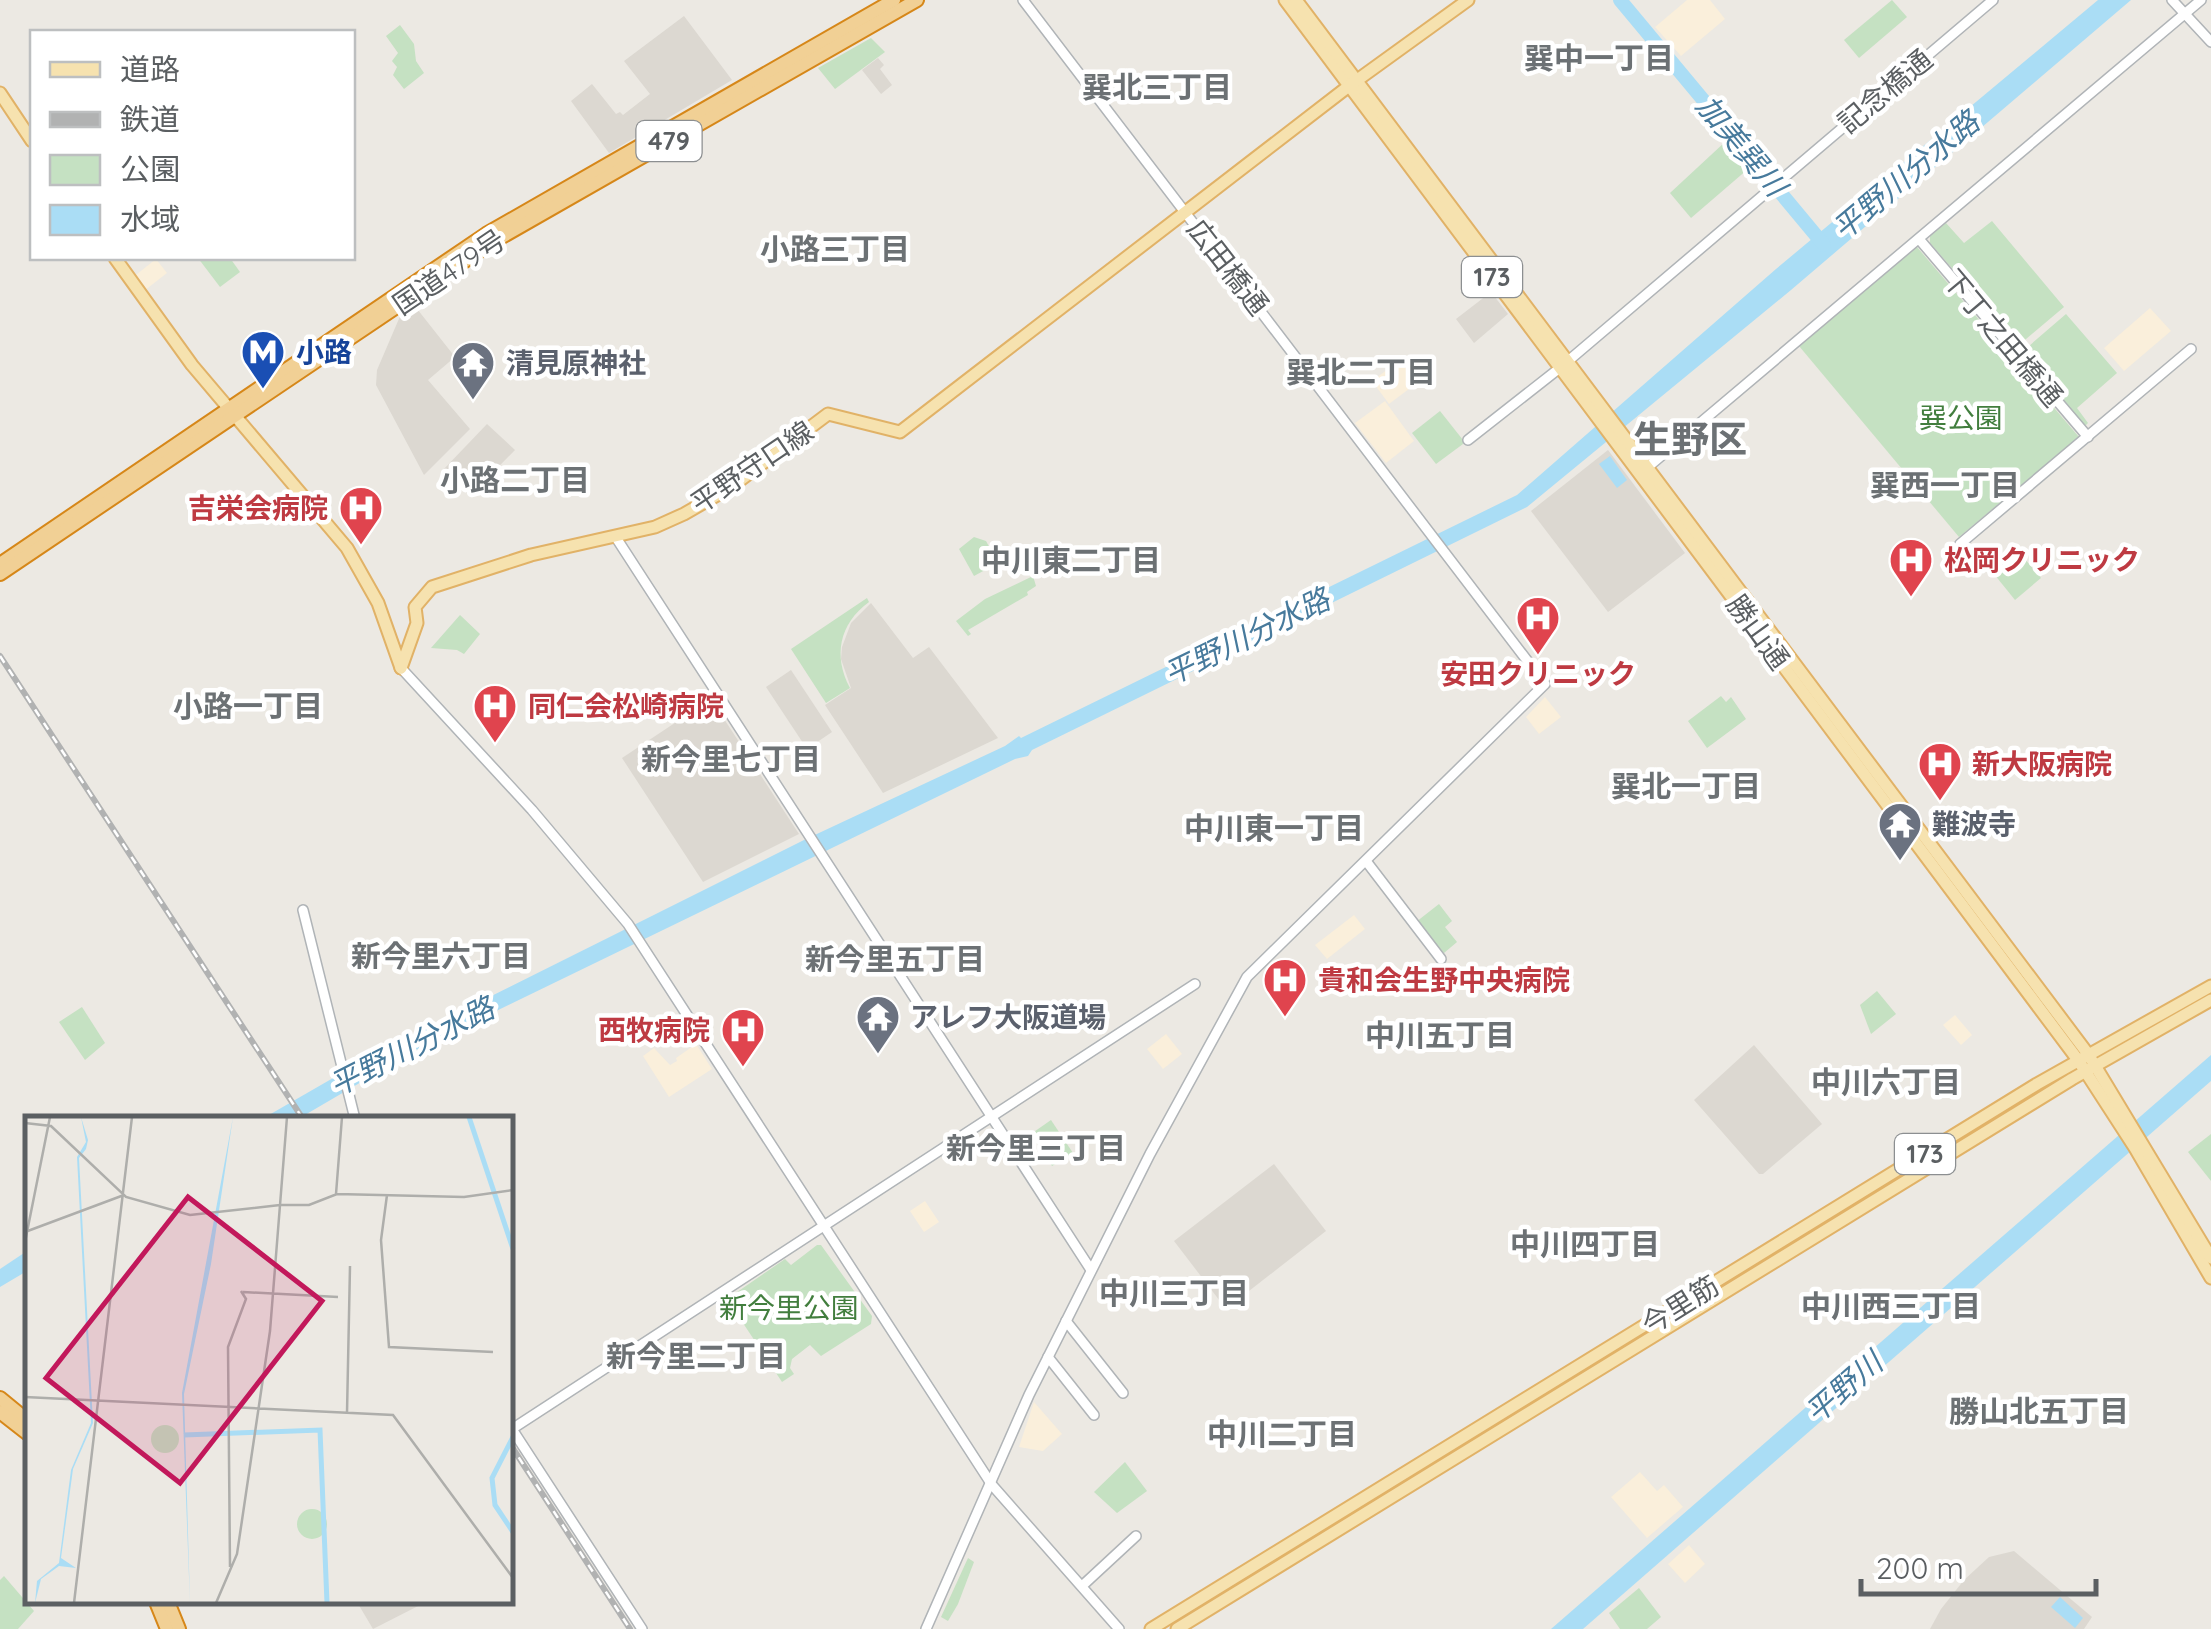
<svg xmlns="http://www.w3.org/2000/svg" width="2211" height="1629" font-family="Quicksand,'Noto Sans JP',sans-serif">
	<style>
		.commercial { fill: #faefdb }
		.education { fill: #dcd8d1 }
		.green { fill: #c5e1c2 }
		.water { fill: #aaddf5 }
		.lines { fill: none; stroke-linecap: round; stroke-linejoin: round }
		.river { stroke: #aaddf5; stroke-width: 14 }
		.minor-casing { stroke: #b0b4b7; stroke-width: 12 }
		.major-casing { stroke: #e1b267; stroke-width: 15 }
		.highway-casing { stroke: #d68719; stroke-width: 16 }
		.minor { stroke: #fff; stroke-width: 9 }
		.major { stroke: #f6e2af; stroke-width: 11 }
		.highway { stroke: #f1d095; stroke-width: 12 }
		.rail-casing { stroke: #b1b2b2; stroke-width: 6 }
		.rail { stroke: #fff; stroke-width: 2.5; stroke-dasharray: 8; stroke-linecap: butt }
		.labels { text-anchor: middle; stroke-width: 9; stroke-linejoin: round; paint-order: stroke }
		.shield { fill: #fff; stroke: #8c8f91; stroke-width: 2.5 }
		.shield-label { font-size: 25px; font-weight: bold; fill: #5b5f62 }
		.street-label { font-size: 28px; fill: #5b5f62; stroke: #fff }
		.transit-label { font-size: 28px; font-weight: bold; fill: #164399; stroke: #fff; text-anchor: start }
		.worship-label { font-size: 28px; font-weight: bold; fill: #5b616d; stroke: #fff; text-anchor: start }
		.park-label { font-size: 28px; fill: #427e3e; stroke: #fff }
		.health-label { font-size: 28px; font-weight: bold; fill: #be3a42; stroke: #fff; text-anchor: start }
		.neighbourhood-label { font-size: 30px; font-weight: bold; fill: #6c7174; stroke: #fff }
		.water-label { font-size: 30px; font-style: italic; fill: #477a9c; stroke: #fff }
		.district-label { font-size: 38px; font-weight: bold; fill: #6c7174; stroke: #fff }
		.inset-river { fill: none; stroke: #aaddf5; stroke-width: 5 }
		.inset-road { fill: none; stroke: #aeaeab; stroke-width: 2.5 }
		.view { fill: #c2185b; fill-opacity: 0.15; stroke: #c2185b; stroke-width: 5 }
		.inset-edge { fill: none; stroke: #5b5f62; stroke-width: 5 }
	</style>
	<rect width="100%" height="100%" fill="#ece9e3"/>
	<g class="commercial">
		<polygon points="1687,0 1710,0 1725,19 1681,56 1655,27"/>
		<polygon points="156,259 167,273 144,291 132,278"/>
		<polygon points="2150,308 2171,331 2124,371 2104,348"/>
		<polygon points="1400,360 1417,383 1389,404 1372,381"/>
		<polygon points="1385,401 1414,441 1386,463 1355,423"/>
		<polygon points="1545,697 1561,717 1539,734 1526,717"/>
		<polygon points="1354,915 1365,929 1327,959 1315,945"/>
		<polygon points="1955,1015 1972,1035 1961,1045 1943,1025"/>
		<polygon points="1166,1034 1182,1054 1163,1069 1147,1049"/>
		<polygon points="696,1044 712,1069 669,1097 643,1056 654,1048 670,1065 677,1061 676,1058"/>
		<polygon points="925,1201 939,1222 924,1232 910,1211"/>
		<polygon points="1034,1402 1062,1434 1043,1451 1019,1447"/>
		<polygon points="1640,1472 1657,1491 1664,1485 1683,1507 1647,1538 1611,1497"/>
		<polygon points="1689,1545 1705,1564 1685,1583 1668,1564"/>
	</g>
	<g class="education">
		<polygon points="684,16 732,80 609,153 571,101 592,84 616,114 620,112 623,115 650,94 624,61"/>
		<polygon points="878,58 884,65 880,69 892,85 881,94 862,70"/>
		<polygon points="1491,292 1508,314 1474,343 1456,319"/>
		<polygon points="414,305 455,357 428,380 470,429 424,475 376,385 377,370 401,314"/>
		<polygon points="487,424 515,450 470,496 443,470"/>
		<polygon points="1608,450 1685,553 1608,612 1531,511"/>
		<polygon points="871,603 913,658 929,647 998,738 883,793 825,705 851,688 841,659 842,647 851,623"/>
		<polygon points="791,670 832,732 807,749 766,687"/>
		<polygon points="711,699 799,834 703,882 622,758"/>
		<polygon points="1754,1045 1822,1124 1763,1174 1759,1174 1694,1100"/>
		<polygon points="1274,1164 1326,1231 1226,1309 1174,1241"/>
		<polygon points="2014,1551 2092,1617 2084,1629 1930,1629 1941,1609 1964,1580 1989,1557"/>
		<polygon points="357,1602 426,1602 373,1629"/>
	</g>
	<g class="green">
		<polygon points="1892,0 1907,17 1859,58 1844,40"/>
		<polygon points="400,25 414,44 416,61 424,73 404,89 393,75 397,67 392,61 398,53 386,36"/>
		<polygon points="871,38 885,52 835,89 818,68"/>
		<polygon points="1725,142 1748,169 1691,218 1670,193"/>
		<polygon points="1992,221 2064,307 2019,345 1930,243 1930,236 1946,223 1964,243"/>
		<polygon points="1917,247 2079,437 1959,537 1799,346"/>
		<polygon points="198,258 230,258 240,272 220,287"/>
		<polygon points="2066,314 2117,373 2077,408 2088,423 2085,426 2022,352"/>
		<polygon points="1440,411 1463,440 1463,444 1436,464 1412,433"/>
		<polygon points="974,537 986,541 998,563 974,576 959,549"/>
		<polygon points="2019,552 2041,578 2015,600 1994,574"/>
		<polygon points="1033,576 1036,586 1027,592 1028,595 968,630 971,634 968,636 956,621 985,599"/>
		<path d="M867,598L869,602C839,624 833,656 850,688L826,703L791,649Z"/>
		<polygon points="460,615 480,634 464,654 457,650 431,648"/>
		<polygon points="1721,696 1726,702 1731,697 1746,719 1707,748 1688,721"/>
		<polygon points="1439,904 1452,921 1445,927 1457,942 1444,953 1416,922"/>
		<polygon points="1877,991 1896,1014 1871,1034 1860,1005"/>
		<polygon points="82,1007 105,1043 85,1060 59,1022"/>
		<polygon points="1051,1120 1073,1153 1052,1166 1031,1134"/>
		<polygon points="2211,1134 2211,1181 2188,1152"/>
		<polygon points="817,1245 821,1245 872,1316 871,1324 821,1356 810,1345 792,1359 790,1368 794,1374 782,1382 727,1299 785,1259 791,1265"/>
		<polygon points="1125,1462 1147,1491 1117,1513 1094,1492"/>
		<polygon points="968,1558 974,1562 958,1604 948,1621 941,1617"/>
		<polygon points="4,1576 34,1611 18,1629 0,1629 0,1580"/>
		<polygon points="1639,1588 1661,1617 1647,1629 1620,1629 1609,1613"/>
	</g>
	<g class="water">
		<polygon points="2098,0 2131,0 1791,290 1527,507 1032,750 1028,756 1015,759 416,1050 298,1119 262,1119 373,1055 804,840 1005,746 1019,736 1021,738 1517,495 1776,269"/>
		<polygon points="1610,456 1627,480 1617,488 1599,464"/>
		<polygon points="2211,1055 2211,1081 1583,1629 1551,1629"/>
		<polygon points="27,1251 27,1271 0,1287 0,1269"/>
		<polygon points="2060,1597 2083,1618 2075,1628 2051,1607"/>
	</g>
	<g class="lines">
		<polyline class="river" points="1620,0 1824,245"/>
		<defs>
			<g id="minor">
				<polyline points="2172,0 2211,42"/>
				<polyline points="1919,239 2088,437"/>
				<polyline points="1468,440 1561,367 1993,0"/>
				<polyline points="1648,467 2201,0"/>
				<polyline points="615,536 1091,1270"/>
				<polyline points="1960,544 2191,349"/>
				<polyline points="401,668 532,810 628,924 992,1485 1119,1629"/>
				<polyline points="1366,861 1441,959"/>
				<polyline points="303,910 355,1119"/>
				<polyline points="1066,1321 1123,1393"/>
				<polyline points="1048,1357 1094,1415"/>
				<polyline points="510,1426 642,1629"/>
				<polyline points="512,1429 1195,984"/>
				<polyline points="1082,1586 1136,1536"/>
				<polyline points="926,1629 1029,1395 1150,1154 1247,977 1545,684 1023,0"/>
			</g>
			<g id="major">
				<polyline points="1285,0 2078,1060 2135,1148 2211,1278"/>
				<polyline points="1296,0 2088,1054 2211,1258"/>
				<polyline points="0,93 32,141"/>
				<polyline points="115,258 192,365 347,548 378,603 401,668"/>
				<polyline points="401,668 417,623 415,607 432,587 531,555 655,527 684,514 731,487 828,414 900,432 1349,86 1468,0"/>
				<polyline points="1151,1629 2037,1084 2211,986"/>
				<polyline points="1177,1629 2072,1079 2211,1000"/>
			</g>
			<g id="highway">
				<polyline points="0,564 486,234 894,0"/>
				<polyline points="0,574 493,242 917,0"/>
				<polyline points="0,1398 28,1421"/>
				<polyline points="0,1412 28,1434"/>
				<polyline points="156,1602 167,1629"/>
				<polyline points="168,1602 179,1629"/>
			</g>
		</defs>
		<use href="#minor" class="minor-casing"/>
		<use href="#major" class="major-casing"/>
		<use href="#highway" class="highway-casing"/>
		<use href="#minor" class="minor"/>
		<use href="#major" class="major"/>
		<use href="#highway" class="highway"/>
		<defs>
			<g id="rail">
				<polyline points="0,656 303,1119"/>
				<polyline points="510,1444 630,1629"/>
			</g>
		</defs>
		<use href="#rail" class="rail-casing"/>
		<use href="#rail" class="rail"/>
	</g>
	<defs>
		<symbol id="metro-pin" viewBox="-11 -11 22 30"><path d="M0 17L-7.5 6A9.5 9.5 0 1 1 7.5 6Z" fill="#1a4fb4" stroke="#fff"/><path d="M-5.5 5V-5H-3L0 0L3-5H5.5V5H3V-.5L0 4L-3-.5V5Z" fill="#fff"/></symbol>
		<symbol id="temple-pin" viewBox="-11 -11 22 30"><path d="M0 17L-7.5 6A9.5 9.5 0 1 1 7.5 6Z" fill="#6b7280" stroke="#fff"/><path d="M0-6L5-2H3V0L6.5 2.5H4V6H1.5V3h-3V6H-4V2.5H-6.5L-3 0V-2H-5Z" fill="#fff"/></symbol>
		<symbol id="hospital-pin" viewBox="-11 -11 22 30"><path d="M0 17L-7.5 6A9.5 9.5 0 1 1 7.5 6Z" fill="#e0444e" stroke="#fff"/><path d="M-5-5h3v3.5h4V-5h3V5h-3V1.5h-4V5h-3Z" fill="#fff"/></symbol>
	</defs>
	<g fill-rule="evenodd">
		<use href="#metro-pin" x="238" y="327" width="50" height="68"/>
		<use href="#temple-pin" x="448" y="338" width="50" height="68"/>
		<use href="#hospital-pin" x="336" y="483" width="50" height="68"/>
		<use href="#hospital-pin" x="1886" y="535" width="50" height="68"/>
		<use href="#hospital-pin" x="1513" y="593" width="50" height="68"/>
		<use href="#hospital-pin" x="470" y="681" width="50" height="68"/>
		<use href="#hospital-pin" x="1915" y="739" width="50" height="68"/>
		<use href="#temple-pin" x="1875" y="799" width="50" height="68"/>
		<use href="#hospital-pin" x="1260" y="955" width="50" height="68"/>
		<use href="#temple-pin" x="853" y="992" width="50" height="68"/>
		<use href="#hospital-pin" x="718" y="1005" width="50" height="68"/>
	</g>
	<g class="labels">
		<g class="shield">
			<rect x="636.5" y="121" width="65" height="40" rx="8"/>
			<rect x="1462" y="257" width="60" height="40" rx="8"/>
			<rect x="1895" y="1134" width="60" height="40" rx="8"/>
		</g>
		<g class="shield-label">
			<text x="669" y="150">479</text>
			<text x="1492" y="286">173</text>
			<text x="1925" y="1163">173</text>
		</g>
		<g class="street-label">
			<text transform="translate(1885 91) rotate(-40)" y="10">記念橋通</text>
			<text transform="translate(1228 267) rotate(52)" y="10">広田橋通</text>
			<text transform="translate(449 272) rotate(-34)" y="10">国道479号</text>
			<text transform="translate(2003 338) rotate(50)" y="10">下丁之田橋通</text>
			<text transform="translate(752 467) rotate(-34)" y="10">平野守口線</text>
			<text transform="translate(1758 632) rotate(54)" y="10">勝山通</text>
			<text transform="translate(1680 1305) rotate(-32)" y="10">今里筋</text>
		</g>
		<g class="transit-label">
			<text x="296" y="362">小路</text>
		</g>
		<g class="worship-label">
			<text x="506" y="373">清見原神社</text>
			<text x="1932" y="834">難波寺</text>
			<text x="910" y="1027">アレフ大阪道場</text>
		</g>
		<g class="park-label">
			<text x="1961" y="428">巽公園</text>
			<text x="789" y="1318">新今里公園</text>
		</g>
		<g class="health-label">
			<text x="328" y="518" text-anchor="end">吉栄会病院</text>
			<text x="1944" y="570">松岡クリニック</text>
			<text x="1538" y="684" text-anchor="middle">安田クリニック</text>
			<text x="528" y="716">同仁会松崎病院</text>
			<text x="1972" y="774">新大阪病院</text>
			<text x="1318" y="990">貴和会生野中央病院</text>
			<text x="710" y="1040" text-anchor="end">西牧病院</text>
		</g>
		<g class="neighbourhood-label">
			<text x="1599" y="69">巽中一丁目</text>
			<text x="1157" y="98">巽北三丁目</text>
			<text x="835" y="260">小路三丁目</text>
			<text x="1361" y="383">巽北二丁目</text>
			<text x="515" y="491">小路二丁目</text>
			<text x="1945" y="496">巽西一丁目</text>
			<text x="1071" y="571">中川東二丁目</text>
			<text x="248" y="717">小路一丁目</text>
			<text x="731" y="770">新今里七丁目</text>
			<text x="1686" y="797">巽北一丁目</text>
			<text x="1274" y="839">中川東一丁目</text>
			<text x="441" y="967">新今里六丁目</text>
			<text x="895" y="970">新今里五丁目</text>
			<text x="1440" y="1046">中川五丁目</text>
			<text x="1886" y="1093">中川六丁目</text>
			<text x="1036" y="1159">新今里三丁目</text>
			<text x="1585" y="1255">中川四丁目</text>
			<text x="1174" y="1304">中川三丁目</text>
			<text x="1891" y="1317">中川西三丁目</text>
			<text x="696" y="1367">新今里二丁目</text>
			<text x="2039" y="1422">勝山北五丁目</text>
			<text x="1282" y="1445">中川二丁目</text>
		</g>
		<g class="water-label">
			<text transform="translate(1741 146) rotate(50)" y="10">加美巽川</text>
			<text transform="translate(1906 176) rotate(-40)" y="10">平野川分水路</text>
			<text transform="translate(1247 637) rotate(-26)" y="10">平野川分水路</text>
			<text transform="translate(412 1047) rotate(-27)" y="10">平野川分水路</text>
			<text transform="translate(1844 1388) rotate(-41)" y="10">平野川</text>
		</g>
		<g class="district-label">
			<text x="1690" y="453">生野区</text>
		</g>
	</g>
	<g transform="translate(25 1116)">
		<rect width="488" height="488" fill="#ece9e3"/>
		<path d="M126 323a14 14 0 1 1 28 0a14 14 0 1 1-28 0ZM272 408a15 15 0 1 1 30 0a15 15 0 1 1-30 0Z" fill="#c5e1c2"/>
		<path d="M56,1L63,24L61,33L54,42L68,307L48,353L36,442L51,452L34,450L16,463L10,487L12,465L34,447L46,354L66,307L52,41L61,26ZM208,1L186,148L159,278L165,487L157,277Z" fill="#aaddf5"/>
		<path class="inset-river" d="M444,1L488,133M159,319L295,314L302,487M488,321L467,362L470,389L488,416"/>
		<path class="inset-road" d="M0,7L26,10L101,81L165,99L255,89M311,78L317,1M362,79L356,124L364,231L468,236M255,89H284L312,78L439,81L488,74M0,116L99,79M0,126L25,1M218,176L313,181M0,281L368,299L488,462M322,297L325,150M205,451L203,231L221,183L216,175M49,487L107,1M191,487L212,438L245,215L262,1"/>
		<path class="view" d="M163,81L297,185L155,367L21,262Z"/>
		<rect width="488" height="488" class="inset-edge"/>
	</g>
	<rect x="30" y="30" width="325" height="230" fill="#ffffff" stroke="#bdbfc0" stroke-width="2.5"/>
	<rect x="50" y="62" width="50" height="15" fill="#f6e2af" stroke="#bdbfc0" stroke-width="2.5"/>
	<text x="120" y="80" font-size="30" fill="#5b5f62">道路</text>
	<rect x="50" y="112" width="50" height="15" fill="#b1b2b2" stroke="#bdbfc0" stroke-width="2.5"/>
	<text x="120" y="130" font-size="30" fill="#5b5f62">鉄道</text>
	<rect x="50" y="155" width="50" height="30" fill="#c5e1c2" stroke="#bdbfc0" stroke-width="2.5"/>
	<text x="120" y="180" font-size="30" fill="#5b5f62">公園</text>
	<rect x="50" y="205" width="50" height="30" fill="#aaddf5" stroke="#bdbfc0" stroke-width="2.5"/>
	<text x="120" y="230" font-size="30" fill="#5b5f62">水域</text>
	<path d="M1861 1579v15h235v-15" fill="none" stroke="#5b5f62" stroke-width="5"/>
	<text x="1876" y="1579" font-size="30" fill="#5b5f62" stroke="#ffffff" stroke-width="8" paint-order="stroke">200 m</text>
</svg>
